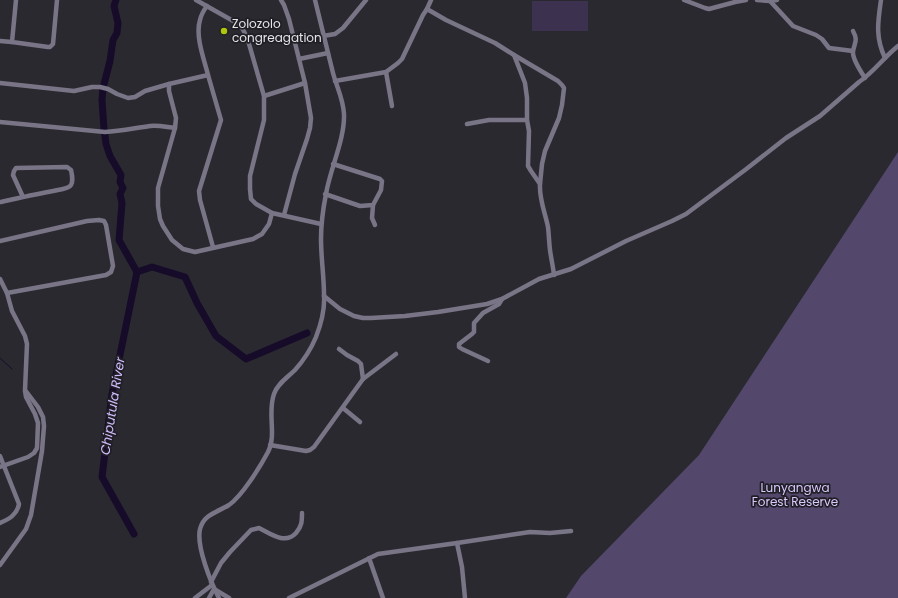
<svg xmlns="http://www.w3.org/2000/svg" width="898" height="598" font-family="Poppins,sans-serif">
	<style>
		.green { fill: #3c3250 }
		.forest { fill: #53476c }
		.lines { fill: none; stroke-linecap: round; stroke-linejoin: round }
		.stream { stroke: #170b2a; stroke-width: 1 }
		.river { stroke: #170b2a; stroke-width: 7 }
		.street { stroke: #797586; stroke-width: 4.5 }
		.poi-dot { fill: #aec60b; stroke: #211f26; stroke-width: 1.5 }
		.labels { text-anchor: middle; stroke-width: 3.5; stroke-linejoin: round; paint-order: stroke }
		.poi-label { font-size: 12px; fill: #e5e4e9; stroke: #211f26; text-anchor: start }
		.park-label { font-size: 12px; fill: #d8c9fd; stroke: #211f26 }
		.water-label { font-size: 13px; font-style: italic; fill: #d0bdfd; stroke: #211f26 }
	</style>
	<rect width="100%" height="100%" fill="#2b2930"/>
	<rect class="green" x="532" y="1" width="56" height="30"/>
	<polygon class="forest" points="898,152 898,598 566,598 581,576 699,455"/>
	<g class="lines">
		<polyline class="stream" points="0,358 12,369"/>
		<g class="river">
			<polyline points="116,0 114,6 118,23 117,33 113,40 110,61 103,88 102,100 104,129 106,144 110,156 121,175 120,182 123,188 120,194 122,203 119,240 137,272 112,394 102,477 134,534"/>
			<polyline points="137,272 152,267 185,277 197,303 216,336 246,359 307,333"/>
		</g>
		<g class="street">
			<polyline points="16,0 12,42 48,47 50,47 53,44 57,0"/>
			<polyline points="196,0 235,22 242,28 247,37 264,96 264,120 250,176 250,189 251,199 256,204 272,213 321,224"/>
			<polyline points="281,0 284,5 289,19 305,83 311,118 310,128 307,139 295,174 284,215"/>
			<polyline points="684,0 705,8 709,9 735,2 746,0"/>
			<polyline points="757,0 770,1 777,0"/>
			<path d="M881,0C878,21 875,37 885,58"/>
			<polyline points="770,1 793,26 816,35 822,39 829,48 853,51"/>
			<path d="M207,6C204,10 201,15 200,20C195,36 204,59 208,75L169,84V91L176,118L175,128L158,188V206L160,219L163,226L172,240L183,249L195,252L253,239L262,234L269,224L272,213"/>
			<polyline points="427,9 431,0"/>
			<path d="M853,31C858,40 855,42 853,51C852,58 861,72 865,78"/>
			<polyline points="323,36 335,34 343,28 366,0"/>
			<polyline points="0,41 12,42"/>
			<polyline points="514,55 558,81 562,85 564,88 562,105 559,118 545,151 542,164 540,184"/>
			<polyline points="299,59 328,53"/>
			<polyline points="386,72 392,106"/>
			<polyline points="208,75 221,120 199,191 200,200 213,247"/>
			<path d="M335,81L386,72L398,63L402,59L423,15L427,9L446,20L495,43L514,55L525,83L527,98V120L529,131L528,166L531,171L540,184C539,199 545,212 548,227C549,235 549,242 550,250C551,258 553,266 554,275"/>
			<polyline points="0,83 74,91 92,87 100,87 108,89 117,94 128,98 135,97 145,91 169,84"/>
			<polyline points="264,96 305,83"/>
			<path d="M0,122L105,132C120,131 135,128 150,126C158,125 166,127 175,128"/>
			<polyline points="467,124 489,120 527,120"/>
			<polyline points="325,194 360,206 373,205 381,190 382,181 380,179 333,164"/>
			<path d="M1,202C19,198 36,194 53,191C57,190 69,189 71,185C73,182 72,174 71,170L67,167L16,168L14,171L13,175L23,197"/>
			<polyline points="373,205 372,218 375,225"/>
			<polyline points="0,241 87,221 99,220 104,221 106,225 113,266 111,272 106,275 7,293"/>
			<polyline points="0,279 7,293 12,311 25,336 27,344 25,390 38,407 43,417 44,426 42,451 31,515 26,529 0,565"/>
			<path d="M324,296L340,309L354,316L363,318H371L405,316L438,312L487,304L502,299L539,279L571,269L626,241L672,221L686,214L745,170L786,138L820,116L859,82C874,72 884,57 898,46"/>
			<polyline points="339,349 347,355 358,361 361,364 363,379"/>
			<polyline points="488,361 462,349 459,347 459,344 472,334 474,332 474,323 483,313 499,304 502,299"/>
			<polyline points="343,408 360,422"/>
			<polyline points="270,445 306,451 310,450 314,447 363,379 396,354"/>
			<path d="M0,456L19,504C17,515 9,519 0,523"/>
			<polyline points="0,467 28,457 34,453 37,448 38,423 35,414 26,397 25,391"/>
			<polyline points="457,543 462,567 465,598"/>
			<polyline points="369,558 383,598"/>
			<path d="M211,582L221,563L230,552L251,530L259,528C271,534 285,545 296,533C302,526 302,521 302,513"/>
			<polyline points="195,598 212,585"/>
			<polyline points="209,598 214,589 229,598"/>
			<path d="M219,598C211,583 196,546 200,529C204,514 218,512 229,505C242,496 260,467 268,452C277,435 267,413 274,394C277,384 288,377 295,370C304,360 311,349 316,337C321,324 325,309 324,295C324,276 321,258 321,239C321,224 323,209 326,194C330,169 345,139 344,114C343,98 337,88 333,73C327,49 321,24 315,0"/>
			<polyline points="289,598 378,554 457,543 530,532 550,533 571,531"/>
		</g>
	</g>
	<circle class="poi-dot" cx="224" cy="31" r="4"/>
	<g class="labels">
		<g class="poi-label">
			<text x="232" y="28">Zolozolo<tspan x="232" dy="14">congreagation</tspan></text>
		</g>
		<g class="park-label">
			<text x="795" y="492">Lunyangwa<tspan x="795" dy="14">Forest Reserve</tspan></text>
		</g>
		<g class="water-label">
			<text transform="translate(112 406) rotate(-81)" y="5">Chiputula River</text>
		</g>
	</g>
</svg>
